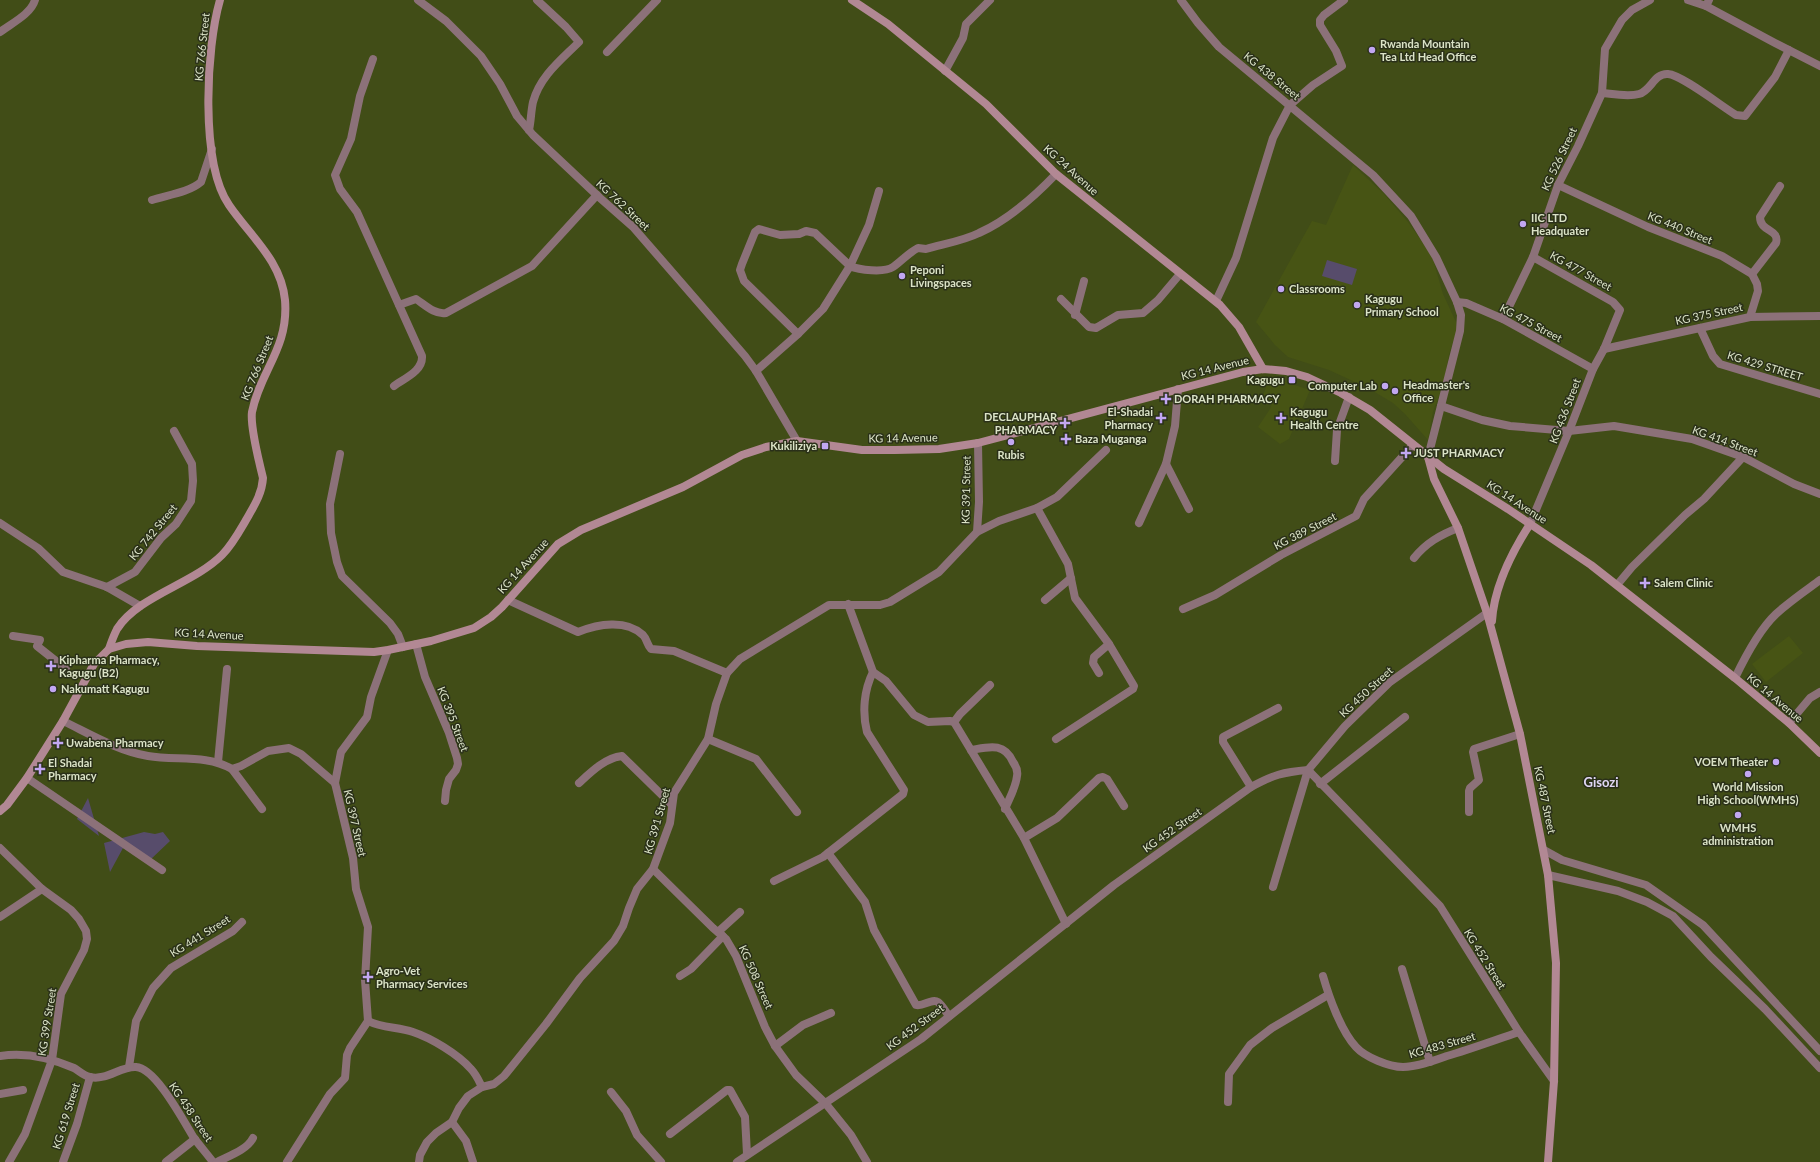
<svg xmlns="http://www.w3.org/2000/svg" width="1820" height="1162" font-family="Lato,sans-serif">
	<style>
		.built { fill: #475414 }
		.green { fill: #574c6b }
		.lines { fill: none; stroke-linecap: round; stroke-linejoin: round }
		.street { stroke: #8c7179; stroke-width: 8 }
		.secondary { stroke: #b28894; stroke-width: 8 }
		.poi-dot { fill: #c2a7f2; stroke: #2a3019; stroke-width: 1.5 }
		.labels { text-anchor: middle; stroke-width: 3; stroke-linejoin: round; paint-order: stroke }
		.poi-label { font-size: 11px; font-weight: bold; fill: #dbe3c7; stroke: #2a3019; text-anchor: start }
		.street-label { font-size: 11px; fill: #dbe3c7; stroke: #2a3019 }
		.quarter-label { font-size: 13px; font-weight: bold; fill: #e0d7f4; stroke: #2a3019 }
	</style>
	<rect width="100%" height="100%" fill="#414d17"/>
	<g class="built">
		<polygon points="1353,165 1384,194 1408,222 1432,256 1443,294 1456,322 1456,333 1449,354 1443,385 1433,412 1428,440 1405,414 1393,403 1368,388 1329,370 1288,357 1275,345 1256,322 1312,221 1326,225"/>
		<polygon points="1270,377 1310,390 1289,439 1280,444 1258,427 1270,409 1272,403 1262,398"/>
		<polygon points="1789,636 1803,653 1766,682 1752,664"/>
	</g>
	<g class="green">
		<polygon points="1327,260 1357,269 1352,285 1322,276"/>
		<polygon points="88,798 99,836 77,819"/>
		<polygon points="144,832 155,834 163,832 170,841 150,860 123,848 110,872 104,843"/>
	</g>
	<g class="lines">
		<g class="street">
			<polyline points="418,0 446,21 481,56 500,84 517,116 533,135 600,198 633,227 745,356 756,371 797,441"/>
			<polyline points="1181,0 1198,23 1219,47 1373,175 1411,216 1436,257 1457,302 1461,315 1460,331 1428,457"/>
			<polyline points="1688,0 1706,6 1709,0"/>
			<polyline points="1706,6 1775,43 1820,66"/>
			<path d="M0,32C12,23 31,14 35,0"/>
			<polyline points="607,52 657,0"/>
			<path d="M373,59L360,96L351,139L335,175L340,189L357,212L422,356C423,371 405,378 394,386"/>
			<polyline points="945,71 963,38 966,24 990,0"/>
			<path d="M1602,93C1613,94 1628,97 1639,94C1651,91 1654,73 1668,74C1682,75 1721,106 1736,115L1745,116L1775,77L1789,50"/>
			<path d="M529,130C531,121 531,111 533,102C540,76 561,60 579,42L566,27L537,0"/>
			<polyline points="1558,185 1648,227 1722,256 1752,274 1757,284 1758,291 1750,317"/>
			<path d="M152,200C167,195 188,193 201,182L212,149"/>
			<path d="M1752,274L1776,243C1780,229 1760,232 1760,217L1780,186"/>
			<polyline points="1061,299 1089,327 1096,328 1118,315 1143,313 1158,300 1180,274"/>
			<polyline points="1216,301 1236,258 1273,138 1290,105 1313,85 1342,66 1336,51 1320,25 1320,20 1324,15 1344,0"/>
			<polyline points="1457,302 1466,303 1503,319 1593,369"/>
			<path d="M399,305L416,299C425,305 435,315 446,313L532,266L597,195"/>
			<polyline points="1075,315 1084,281"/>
			<polyline points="1503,319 1533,257 1558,185 1578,146 1602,93 1605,49 1622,20 1632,10 1650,0"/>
			<polyline points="1700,328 1713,356 1720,364 1820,394"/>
			<polyline points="798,334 744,281 740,270 742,264 755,232 759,229 780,235 799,234 806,231 815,233 850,266 869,225 879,191"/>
			<polyline points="1604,349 1750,317 1820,316"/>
			<path d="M756,371L798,334L823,309L850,266C859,270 884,273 893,267C902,261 908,253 918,248L926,249C943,244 963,241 979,233C1008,220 1034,197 1056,174"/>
			<polyline points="1441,406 1482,420 1510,426 1569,431 1614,426 1692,439 1743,457 1794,484 1820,494"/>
			<polyline points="340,454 330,504 331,533 337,562 342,576 390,623 398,634 403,647"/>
			<polyline points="1335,461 1337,430 1349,397"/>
			<polyline points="1166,464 1189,509"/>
			<polyline points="1037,508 1068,564 1075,598 1109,644 1134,686 1133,689 1056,739"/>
			<polyline points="0,523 38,548 63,572 107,587 140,606"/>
			<polyline points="1139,523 1166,464 1175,426 1178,389"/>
			<polyline points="1530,524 1569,431 1593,369 1604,349 1620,310 1613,302 1533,257"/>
			<polyline points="977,532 999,521 1037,508 1057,497 1106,450"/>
			<path d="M1414,558C1426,543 1440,535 1458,528"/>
			<polyline points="1617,585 1632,567 1685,515 1704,499 1743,457"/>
			<polyline points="107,587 135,572 161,538 176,524 191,501 193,481 192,464 174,431"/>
			<path d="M508,600L578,632C598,624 626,619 643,635C647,639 647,645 651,649L674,651L727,673"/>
			<polyline points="1045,600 1071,578"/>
			<polyline points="848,604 873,672 886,681 914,715 928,722 950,721 954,722 1024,838 1066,924"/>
			<polyline points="1183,609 1215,595 1281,555 1356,516 1364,499 1413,445"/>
			<polyline points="13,636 40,640 37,646 66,669"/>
			<polyline points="416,644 425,677 449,733 457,758 458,764 456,770 449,779 446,790 445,801"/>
			<polyline points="1099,673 1093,663 1094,657 1109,644"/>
			<path d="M1735,678C1745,657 1759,630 1776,614C1790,601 1805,591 1820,580"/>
			<path d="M63,721C90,734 118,751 148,756C176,761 206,754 232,769L241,766L268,751L289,748L301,754L335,783L353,858L356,889L368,927L365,980L368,1021L350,1048L347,1055L345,1078L330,1094L287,1162"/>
			<polyline points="954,722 960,714 990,685"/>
			<polyline points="1789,723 1810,698 1820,692"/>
			<polyline points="708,739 756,759 797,812"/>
			<path d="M971,750C989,747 1004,742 1013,762C1016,766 1018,771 1017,776C1016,787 1009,799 1005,809"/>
			<polyline points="218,762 227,669"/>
			<polyline points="232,769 262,809"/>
			<polyline points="27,778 162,870"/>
			<polyline points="335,783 341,752 367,717 371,697 388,650"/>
			<path d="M579,783C591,772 605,758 622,756L671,804"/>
			<polyline points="1320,784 1405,717"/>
			<polyline points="1251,787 1223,742 1223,737 1278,708"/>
			<polyline points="1469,812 1469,791 1470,788 1479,780 1473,752 1474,749 1520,734"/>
			<polyline points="1024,838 1057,818 1099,778 1103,777 1107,779 1124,806"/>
			<polyline points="0,848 42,889 71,910 79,919 86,931 87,939 84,950 61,994 52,1060 25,1134 9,1162"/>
			<polyline points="1544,850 1562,860 1646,885 1703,925 1820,1051"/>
			<path d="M828,853L865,902L874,930L916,1005C923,1007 932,998 938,1002C942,1005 946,1012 949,1016"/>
			<polyline points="653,869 713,928 726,939 736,956 765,1027 775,1046 796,1075 826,1104 851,1135 867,1162"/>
			<polyline points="1548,875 1618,891 1647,902 1673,916 1711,957 1765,1009 1820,1068"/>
			<path d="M774,881L823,857L903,794L904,790L867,732C862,712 864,690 873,672"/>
			<polyline points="1273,887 1308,770 1345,726 1390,682 1487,613"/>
			<polyline points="0,917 42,889"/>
			<polyline points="718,932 740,912"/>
			<polyline points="1402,969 1430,1062"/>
			<polyline points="680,976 691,969 723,936"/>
			<path d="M1323,976C1329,997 1341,1031 1356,1047C1365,1057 1389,1067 1403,1067C1417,1067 1433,1061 1447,1056C1471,1049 1495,1040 1519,1032"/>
			<path d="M368,1021C382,1028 398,1027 413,1032C431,1038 458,1054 471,1069C476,1074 479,1081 482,1087"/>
			<polyline points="775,1046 803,1025 831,1013"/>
			<path d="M0,1056C25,1052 51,1058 74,1068C79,1071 84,1076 90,1077C106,1081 121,1066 136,1067C156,1068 184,1122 194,1138C200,1146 207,1154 213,1162"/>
			<polyline points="129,1067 136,1021 153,988 171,968 233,931 242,922"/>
			<polyline points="611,1092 626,1111 637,1135 661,1162"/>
			<polyline points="0,1094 23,1090"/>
			<polyline points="1228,1102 1229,1074 1250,1045 1272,1028 1328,995"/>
			<polyline points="452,1122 466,1141 473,1162"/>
			<polyline points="670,1134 727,1090 730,1090 745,1117 747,1154"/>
			<polyline points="63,1162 77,1124 90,1077"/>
			<polyline points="166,1162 195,1139"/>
			<path d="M217,1162C229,1156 247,1150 253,1138"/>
			<polyline points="419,1162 420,1155 427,1142 436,1133 452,1122 459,1108 468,1096 482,1087 494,1084 504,1076 546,1024 580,978 614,941 623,926 629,908 637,889 653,869 670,823 674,793 708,739 716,704 727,673 740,659 829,605 880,605 890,602 939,572 977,532 979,502 978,443"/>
			<path d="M737,1162L921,1039L1114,885L1251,787C1273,775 1283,772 1308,770L1440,906L1519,1032L1554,1081"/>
		</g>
		<g class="secondary">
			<polyline points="852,0 888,24 986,104 1056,174 1220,305 1239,327 1263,369"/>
			<polyline points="1428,457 1434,479 1458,528 1487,613 1520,734 1548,875 1556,963 1554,1081 1548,1162"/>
			<path d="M1492,621C1494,588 1512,552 1530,524"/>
			<path d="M109,649C111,643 114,635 117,629C138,596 193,584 222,555C232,545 239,532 246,520C254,506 262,494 263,478C259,462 250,426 252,412C260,371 289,348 285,300C281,260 250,236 229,205C200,163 206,48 220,0"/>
			<polyline points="0,811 7,805 27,778 63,721 94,664 109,649 126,644 148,642 197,646 374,652 388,650 431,641 474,628 491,617 502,607 558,544 581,530 683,487 742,455 766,447 797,441 862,450 895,450 939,449 978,443 1243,372 1263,369 1286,371 1307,377 1341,393 1370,410 1444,469 1508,509 1591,565 1735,678 1789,723 1820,753"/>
		</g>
	</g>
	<g class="poi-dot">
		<circle cx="1372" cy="50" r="4"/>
		<circle cx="1523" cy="224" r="4"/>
		<circle cx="902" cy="276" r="4"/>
		<circle cx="1281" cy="289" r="4"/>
		<circle cx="1357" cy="305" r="4"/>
		<rect x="1288" y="376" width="8" height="8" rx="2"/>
		<circle cx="1385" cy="386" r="4"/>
		<circle cx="1395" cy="391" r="4"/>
		<path d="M1164 393h4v4h4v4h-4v4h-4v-4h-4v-4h4z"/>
		<path d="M1159 412h4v4h4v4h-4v4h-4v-4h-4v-4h4z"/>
		<path d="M1279 412h4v4h4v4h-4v4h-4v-4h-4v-4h4z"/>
		<path d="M1063 417h4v4h4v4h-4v4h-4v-4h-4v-4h4z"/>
		<path d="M1064 433h4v4h4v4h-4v4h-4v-4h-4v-4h4z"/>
		<circle cx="1011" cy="442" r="4"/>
		<rect x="821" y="442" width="8" height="8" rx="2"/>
		<path d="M1404 447h4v4h4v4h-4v4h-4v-4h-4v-4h4z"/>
		<path d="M1643 577h4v4h4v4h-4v4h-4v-4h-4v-4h4z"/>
		<path d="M49 660h4v4h4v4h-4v4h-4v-4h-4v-4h4z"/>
		<circle cx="53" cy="689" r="4"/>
		<path d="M56 737h4v4h4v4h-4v4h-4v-4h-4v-4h4z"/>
		<circle cx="1776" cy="762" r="4"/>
		<path d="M38 763h4v4h4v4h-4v4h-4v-4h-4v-4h4z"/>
		<circle cx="1748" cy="774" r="4"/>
		<circle cx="1738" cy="815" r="4"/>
		<path d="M366 971h4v4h4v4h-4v4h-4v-4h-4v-4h4z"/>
	</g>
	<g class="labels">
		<g class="poi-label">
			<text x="1380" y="48">Rwanda Mountain<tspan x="1380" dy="13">Tea Ltd Head Office</tspan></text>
			<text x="1531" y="222">IIC LTD<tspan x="1531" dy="13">Headquater</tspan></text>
			<text x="910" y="274">Peponi<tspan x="910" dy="13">Livingspaces</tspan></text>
			<text x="1289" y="293">Classrooms</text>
			<text x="1365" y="303">Kagugu<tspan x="1365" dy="13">Primary School</tspan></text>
			<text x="1284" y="384" text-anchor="end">Kagugu</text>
			<text x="1403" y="389">Headmaster's<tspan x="1403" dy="13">Office</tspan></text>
			<text x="1377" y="390" text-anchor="end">Computer Lab</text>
			<text x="1174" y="403">DORAH PHARMACY</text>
			<text x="1153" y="416" text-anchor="end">El-Shadai<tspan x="1153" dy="13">Pharmacy</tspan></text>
			<text x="1290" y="416">Kagugu<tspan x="1290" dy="13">Health Centre</tspan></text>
			<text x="1057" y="421" text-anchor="end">DECLAUPHAR<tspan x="1057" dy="13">PHARMACY</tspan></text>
			<text x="1075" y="443">Baza Muganga</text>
			<text x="817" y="450" text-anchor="end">Kukiliziya</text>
			<text x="1414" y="457">JUST PHARMACY</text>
			<text x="1011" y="459" text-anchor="middle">Rubis</text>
			<text x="1654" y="587">Salem Clinic</text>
			<text x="59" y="664">Kipharma Pharmacy,<tspan x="59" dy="13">Kagugu (B2)</tspan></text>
			<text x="61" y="693">Nakumatt Kagugu</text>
			<text x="66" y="747">Uwabena Pharmacy</text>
			<text x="1768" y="766" text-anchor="end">VOEM Theater</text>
			<text x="48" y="767">El Shadai<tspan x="48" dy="13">Pharmacy</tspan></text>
			<text x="1748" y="791" text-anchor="middle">World Mission<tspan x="1748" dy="13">High School(WMHS)</tspan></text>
			<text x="1738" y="832" text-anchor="middle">WMHS<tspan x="1738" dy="13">administration</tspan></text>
			<text x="376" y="975">Agro-Vet<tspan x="376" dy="13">Pharmacy Services</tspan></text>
		</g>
		<g class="street-label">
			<text transform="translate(202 47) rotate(-84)" y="4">KG 766 Street</text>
			<text transform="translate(1272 76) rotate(39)" y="4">KG 438 Street</text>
			<text transform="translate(1559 159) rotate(-65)" y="4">KG 526 Street</text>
			<text transform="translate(1071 170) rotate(42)" y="4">KG 24 Avenue</text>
			<text transform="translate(623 205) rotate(43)" y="4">KG 762 Street</text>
			<text transform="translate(1680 228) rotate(22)" y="4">KG 440 Street</text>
			<text transform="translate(1581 271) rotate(29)" y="4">KG 477 Street</text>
			<text transform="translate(1709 314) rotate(-12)" y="4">KG 375 Street</text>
			<text transform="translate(1531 323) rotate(28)" y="4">KG 475 Street</text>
			<text transform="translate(1765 366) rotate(17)" y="4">KG 429 STREET</text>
			<text transform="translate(257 368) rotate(-68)" y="4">KG 766 Street</text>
			<text transform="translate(1215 368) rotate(-14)" y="4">KG 14 Avenue</text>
			<text transform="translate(1565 411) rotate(-69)" y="4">KG 436 Street</text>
			<text transform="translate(903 438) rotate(-1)" y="4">KG 14 Avenue</text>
			<text transform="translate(1725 441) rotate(20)" y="4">KG 414 Street</text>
			<text transform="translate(966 490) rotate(-89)" y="4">KG 391 Street</text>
			<text transform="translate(1517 502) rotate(33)" y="4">KG 14 Avenue</text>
			<text transform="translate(1305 531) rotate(-27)" y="4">KG 389 Street</text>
			<text transform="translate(153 532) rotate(-51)" y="4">KG 742 Street</text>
			<text transform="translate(523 566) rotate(-48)" y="4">KG 14 Avenue</text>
			<text transform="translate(209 634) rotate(3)" y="4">KG 14 Avenue</text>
			<text transform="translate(1366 692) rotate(-43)" y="4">KG 450 Street</text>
			<text transform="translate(1775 698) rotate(40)" y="4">KG 14 Avenue</text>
			<text transform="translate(453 719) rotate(69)" y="4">KG 395 Street</text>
			<text transform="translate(1545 800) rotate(78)" y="4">KG 487 Street</text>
			<text transform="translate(657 821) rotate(-74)" y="4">KG 391 Street</text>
			<text transform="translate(355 823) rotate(77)" y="4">KG 397 Street</text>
			<text transform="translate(1172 830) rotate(-35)" y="4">KG 452 Street</text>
			<text transform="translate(200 936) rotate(-32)" y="4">KG 441 Street</text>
			<text transform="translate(1485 959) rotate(58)" y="4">KG 452 Street</text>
			<text transform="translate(756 977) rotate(66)" y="4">KG 508 Street</text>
			<text transform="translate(47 1022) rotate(-81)" y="4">KG 399 Street</text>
			<text transform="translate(915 1027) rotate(-37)" y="4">KG 452 Street</text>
			<text transform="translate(1442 1045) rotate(-16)" y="4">KG 483 Street</text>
			<text transform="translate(191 1112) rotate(56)" y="4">KG 458 Street</text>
			<text transform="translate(66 1116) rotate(-73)" y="4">KG 619 Street</text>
		</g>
		<g class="quarter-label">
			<text x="1601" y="787">Gisozi</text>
		</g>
	</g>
</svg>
